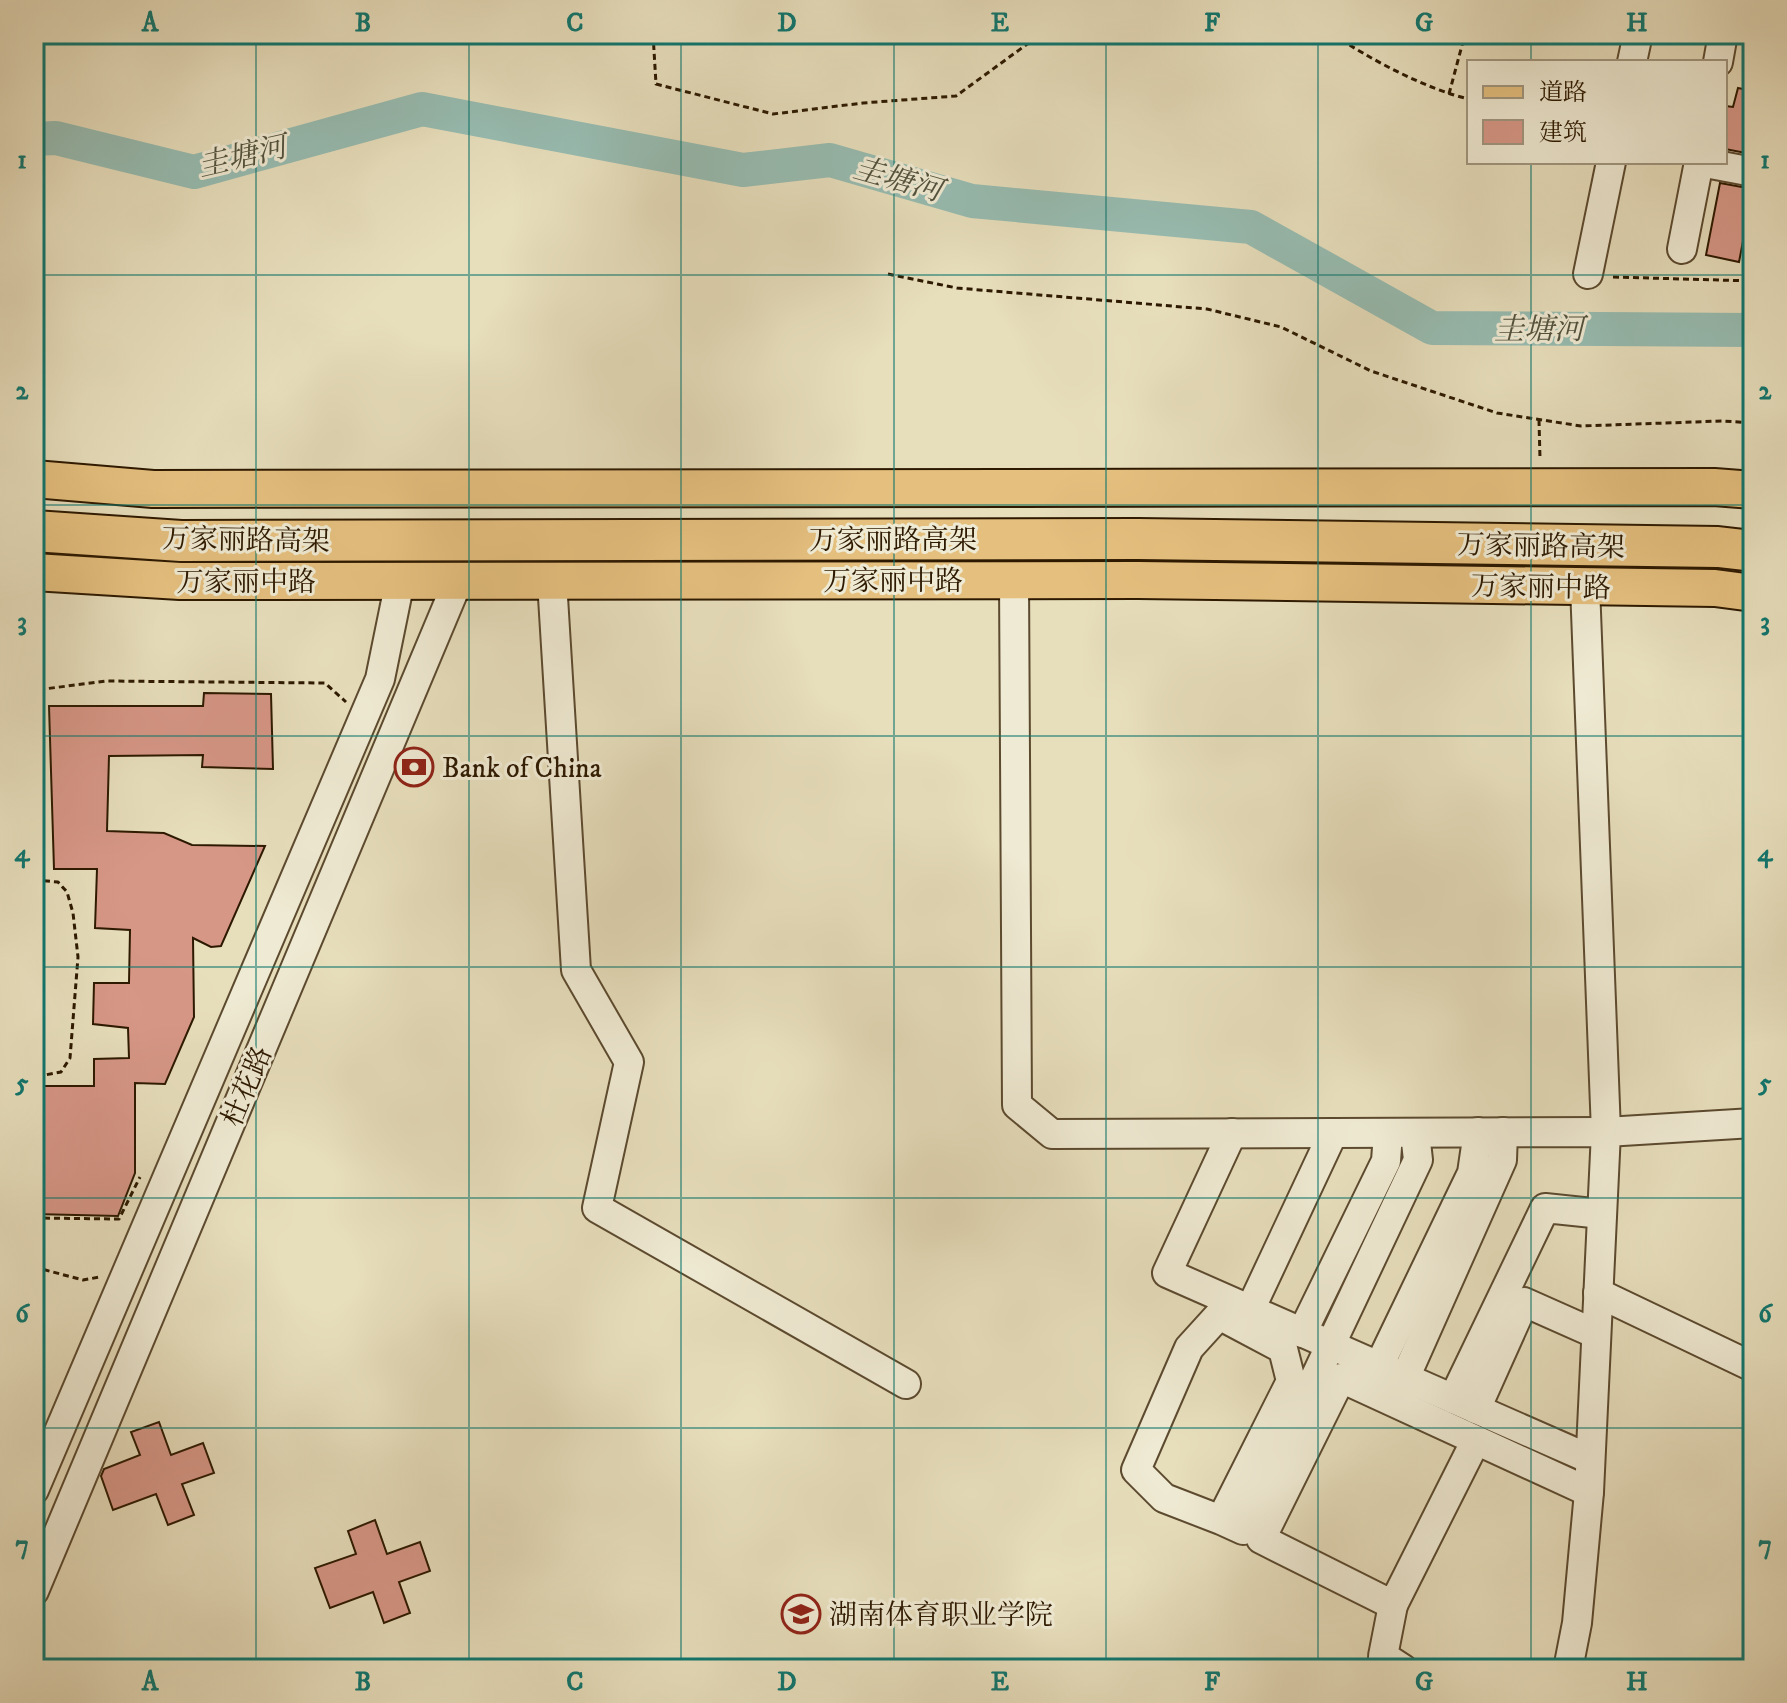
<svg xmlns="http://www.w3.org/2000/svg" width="1787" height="1703" font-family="'IM FELL DW Pica','Noto Serif SC',serif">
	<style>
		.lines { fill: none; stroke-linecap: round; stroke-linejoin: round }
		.river { stroke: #97bcb1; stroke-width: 34 }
		.building { fill: #d79787; stroke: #2d1900; stroke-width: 2 }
		.minor-casing { stroke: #5c4a2f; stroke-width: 32 }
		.major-casing { stroke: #2d1900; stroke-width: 40 }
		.highway-casing { stroke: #2d1900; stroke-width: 44 }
		.path { stroke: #2d1900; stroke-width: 3; stroke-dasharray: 6 4; stroke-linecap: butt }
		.minor { stroke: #efead3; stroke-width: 28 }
		.major { stroke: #e4bf7e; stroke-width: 36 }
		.highway { stroke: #e4bf7e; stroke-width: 40 }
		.grid { fill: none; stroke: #0f766e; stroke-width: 2; stroke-opacity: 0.55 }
		.labels { text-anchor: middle; stroke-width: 6; stroke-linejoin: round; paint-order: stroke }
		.street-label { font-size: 28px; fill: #2d1900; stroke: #efead3 }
		.poi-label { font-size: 28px; fill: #2d1900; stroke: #efead3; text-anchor: start }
		.water-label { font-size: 30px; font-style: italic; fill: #52523e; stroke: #efead3 }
		.neatline { fill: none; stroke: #0f766e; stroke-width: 3 }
		.grid-label { font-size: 26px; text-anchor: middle; font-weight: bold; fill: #0f766e }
	</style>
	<rect width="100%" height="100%" fill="#e7debc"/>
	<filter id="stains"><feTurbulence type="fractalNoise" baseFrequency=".0025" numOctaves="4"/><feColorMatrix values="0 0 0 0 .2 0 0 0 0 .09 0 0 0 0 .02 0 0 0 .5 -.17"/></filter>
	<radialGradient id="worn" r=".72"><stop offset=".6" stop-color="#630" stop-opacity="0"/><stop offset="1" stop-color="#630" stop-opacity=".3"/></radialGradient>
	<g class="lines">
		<polyline class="river" points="34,139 56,138 194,172 422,109 743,170 830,160 972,201 1251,227 1432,328 1753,330"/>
	</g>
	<g class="building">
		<polygon points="1738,88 1753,91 1751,154 1725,149 1725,106 1733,107"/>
		<polygon points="1720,183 1753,189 1739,262 1706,255"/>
		<polygon points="204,693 271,694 273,769 202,767 203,755 109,756 107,831 164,833 192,845 265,846 221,946 211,947 193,938 194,1017 165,1084 135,1083 135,1173 118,1216 34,1214 34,1086 94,1086 94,1059 129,1058 128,1028 93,1024 94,983 129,983 130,930 95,928 97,869 54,869 49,706 203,706"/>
		<polygon points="159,1422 171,1455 203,1443 214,1473 182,1484 194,1515 168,1525 156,1494 113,1510 101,1476 104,1469 140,1455 131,1432"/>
		<polygon points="375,1520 387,1554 420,1542 430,1571 399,1582 410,1613 384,1623 373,1592 330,1608 315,1568 356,1554 348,1531"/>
	</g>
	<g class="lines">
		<defs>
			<g id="minor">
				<polyline points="1632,62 1638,34"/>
				<polyline points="1718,62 1723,34"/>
				<polyline points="1700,162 1753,172"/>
				<polyline points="1682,249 1699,162"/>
				<polyline points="1588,274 1611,162"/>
				<polyline points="1014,580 1017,1105 1052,1134 1606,1132 1589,1492 1577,1623 1568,1669"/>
				<polyline points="552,581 576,970 629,1062 597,1208 906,1384"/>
				<polyline points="1585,586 1606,1132 1753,1123"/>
				<polyline points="1232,1133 1167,1273 1590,1459"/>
				<polyline points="1598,1293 1753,1367"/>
				<polyline points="1250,1310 1333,1133"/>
				<polyline points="1302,1333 1386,1161 1388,1133"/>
				<polyline points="1379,1366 1472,1173 1478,1132"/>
				<polyline points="1405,1378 1502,1160 1503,1132"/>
				<polyline points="1453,1399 1545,1208 1602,1214"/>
				<polyline points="1476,1409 1524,1302 1596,1334"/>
				<polyline points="1476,1440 1393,1605 1261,1539 1341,1378 1589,1492"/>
				<polyline points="34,1490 380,679 400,581"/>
				<polyline points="1221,1520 1164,1498 1136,1470 1189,1348 1219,1315 1283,1349 1291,1381 1221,1520 1243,1530 1418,1160 1415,1133"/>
				<polyline points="34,1591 458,581"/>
				<polyline points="1393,1605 1383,1656 1403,1669"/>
			</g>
			<g id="major">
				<polyline points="34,479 153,489 1714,487 1753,490"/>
				<polyline points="34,572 180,581 1138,580 1715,588 1753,593"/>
			</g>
			<polyline id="highway" points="34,531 181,541 1138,539 1718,547 1753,551"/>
		</defs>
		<use href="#minor" class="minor-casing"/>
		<use href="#major" class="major-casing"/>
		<use href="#highway" class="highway-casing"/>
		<g class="path">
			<polyline points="653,34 656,84 773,114 863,103 956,96 1041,34"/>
			<path d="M1333,34C1367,58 1428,90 1469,99"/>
			<polyline points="1449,94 1465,34"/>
			<polyline points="888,274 957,288 1207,309 1281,327 1371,371 1497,413 1581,426 1722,421 1753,423"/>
			<polyline points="1613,277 1753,281"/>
			<polyline points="1539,420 1540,459"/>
			<polyline points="34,712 44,689 107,681 325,683 346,702"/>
			<polyline points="34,880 58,882 67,892 73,913 78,957 70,1058 61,1072 34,1077"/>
			<polyline points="34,1218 119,1219 140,1177"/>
			<polyline points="34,1267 83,1280 100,1277"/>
		</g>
		<use href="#minor" class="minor"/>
		<use href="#major" class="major"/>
		<use href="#highway" class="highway"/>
	</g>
	<path class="grid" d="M256,34V1669M469,34V1669M681,34V1669M894,34V1669M1106,34V1669M1318,34V1669M1531,34V62M1531,162V1669M34,275H1753M34,505H1753M34,736H1753M34,967H1753M34,1198H1753M34,1428H1753"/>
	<defs>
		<symbol id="bank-ring" viewBox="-11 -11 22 22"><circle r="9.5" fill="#efead3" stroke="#8f2418" stroke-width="1.5"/><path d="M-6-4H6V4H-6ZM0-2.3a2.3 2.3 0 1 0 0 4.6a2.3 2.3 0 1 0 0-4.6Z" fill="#8f2418"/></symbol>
		<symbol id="school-ring" viewBox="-11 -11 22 22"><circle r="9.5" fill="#efead3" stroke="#8f2418" stroke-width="1.5"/><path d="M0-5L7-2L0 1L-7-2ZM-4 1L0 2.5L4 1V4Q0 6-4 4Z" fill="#8f2418"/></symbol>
	</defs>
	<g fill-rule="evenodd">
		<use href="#bank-ring" x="392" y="745" width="44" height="44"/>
		<use href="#school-ring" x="779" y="1592" width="44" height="44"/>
	</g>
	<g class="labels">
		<g class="street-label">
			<text transform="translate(246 539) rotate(1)" y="10">万家丽路高架</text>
			<text x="893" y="549">万家丽路高架</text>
			<text transform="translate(1541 545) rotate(1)" y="10">万家丽路高架</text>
			<text x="893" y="590">万家丽中路</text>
			<text x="246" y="591">万家丽中路</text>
			<text transform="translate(1541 586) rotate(1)" y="10">万家丽中路</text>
			<text transform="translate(246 1086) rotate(-67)" y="10">杜花路</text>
		</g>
		<g class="poi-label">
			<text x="442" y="777">Bank of China</text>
			<text x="829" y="1624">湖南体育职业学院</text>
		</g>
		<g class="water-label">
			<text transform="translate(242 156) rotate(-13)" y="10">圭塘河</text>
			<text transform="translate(898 179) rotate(16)" y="10">圭塘河</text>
			<text x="1539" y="339">圭塘河</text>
		</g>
	</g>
	<rect width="1787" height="1703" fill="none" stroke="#e7debc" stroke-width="88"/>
	<rect x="1467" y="60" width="260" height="104" fill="#efead3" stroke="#a1967f" stroke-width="2"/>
	<rect x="1483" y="86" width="40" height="12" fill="#e4bf7e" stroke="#a1967f" stroke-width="2"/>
	<text x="1539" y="100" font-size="24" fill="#2d1900">道路</text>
	<rect x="1483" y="120" width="40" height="24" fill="#d79787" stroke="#a1967f" stroke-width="2"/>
	<text x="1539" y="140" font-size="24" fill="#2d1900">建筑</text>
	<rect x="44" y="44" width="1699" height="1615" class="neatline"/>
	<g class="grid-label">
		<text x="150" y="31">A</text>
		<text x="363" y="31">B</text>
		<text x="575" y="31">C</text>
		<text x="787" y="31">D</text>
		<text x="1000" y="31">E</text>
		<text x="1212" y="31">F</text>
		<text x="1424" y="31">G</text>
		<text x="1637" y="31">H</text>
		<text x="22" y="168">1</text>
		<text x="1765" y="168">1</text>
		<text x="22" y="399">2</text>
		<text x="1765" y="399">2</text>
		<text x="22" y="630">3</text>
		<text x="1765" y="630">3</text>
		<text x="22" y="861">4</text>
		<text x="1765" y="861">4</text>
		<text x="22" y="1091">5</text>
		<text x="1765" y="1091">5</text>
		<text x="22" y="1322">6</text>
		<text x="1765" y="1322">6</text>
		<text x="22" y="1553">7</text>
		<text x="1765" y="1553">7</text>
		<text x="150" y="1690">A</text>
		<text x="363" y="1690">B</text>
		<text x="575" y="1690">C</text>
		<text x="787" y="1690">D</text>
		<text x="1000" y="1690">E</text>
		<text x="1212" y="1690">F</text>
		<text x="1424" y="1690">G</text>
		<text x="1637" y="1690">H</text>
	</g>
	<rect width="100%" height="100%" filter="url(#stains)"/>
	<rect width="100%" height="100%" fill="url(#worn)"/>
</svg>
